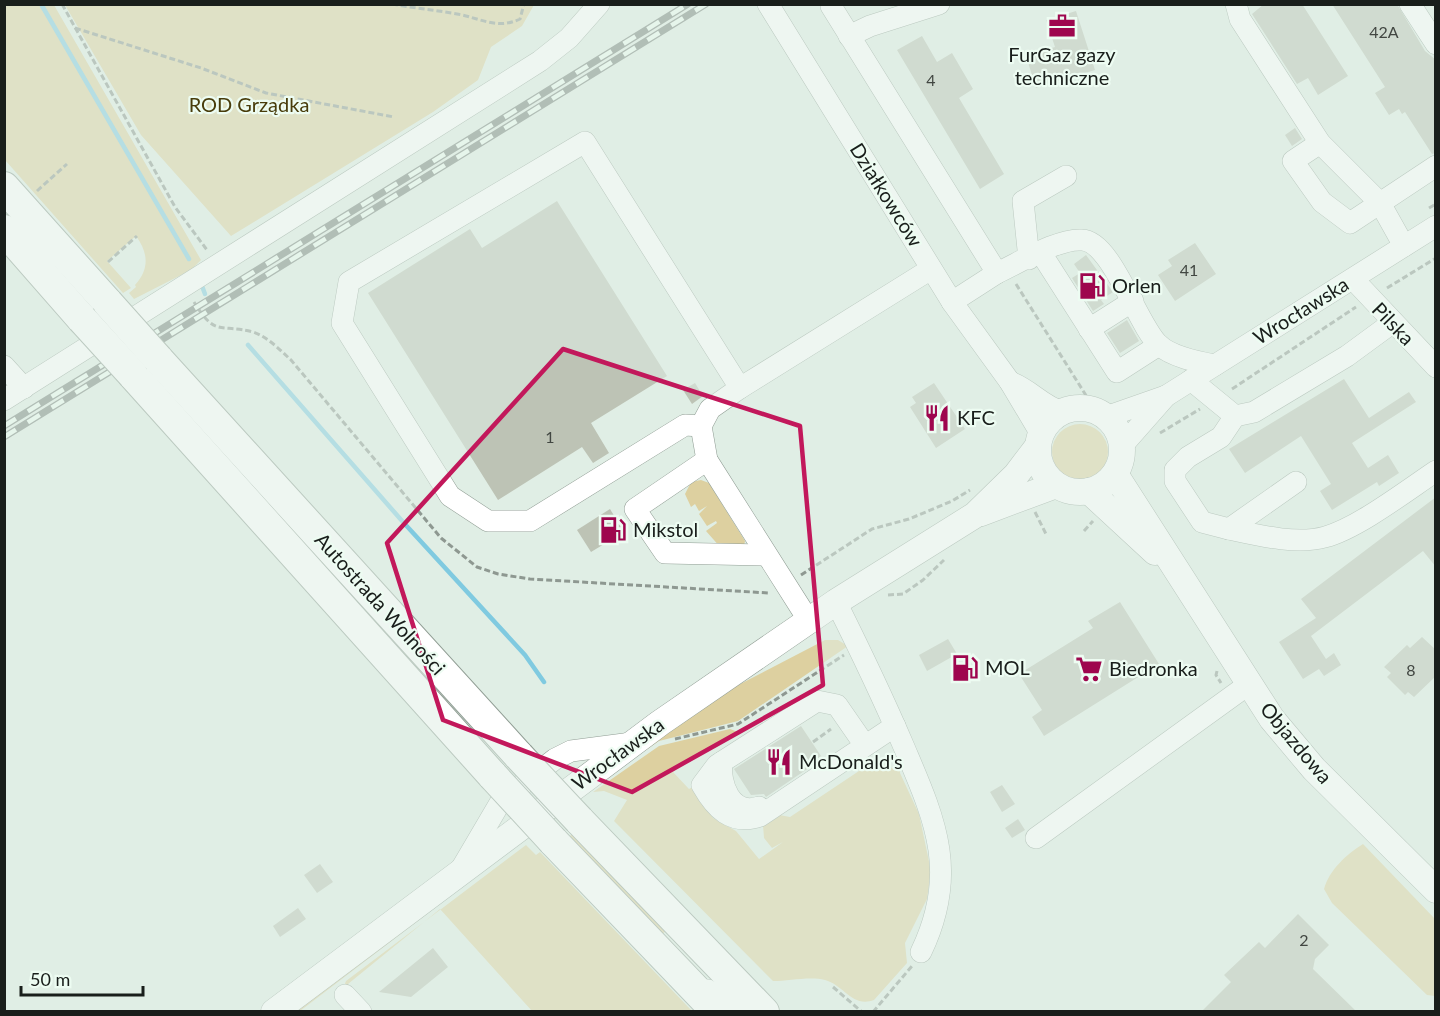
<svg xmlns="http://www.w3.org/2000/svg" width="1440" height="1016" font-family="Lato,sans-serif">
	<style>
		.green { fill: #ddd0a0 }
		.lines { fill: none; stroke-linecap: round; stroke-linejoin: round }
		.stream { stroke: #80cae0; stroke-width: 4.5 }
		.building { fill: #bdc3b5 }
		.minor-casing { stroke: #909d94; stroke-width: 22 }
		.major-casing { stroke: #909d94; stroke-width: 27 }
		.highway-casing { stroke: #909d94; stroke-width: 32 }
		.path { stroke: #8e9891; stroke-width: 3; stroke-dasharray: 6 3; stroke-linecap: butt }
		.minor { stroke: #fff; stroke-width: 21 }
		.major { stroke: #fff; stroke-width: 26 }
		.highway { stroke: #fff; stroke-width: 30 }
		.rail-casing { stroke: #79837d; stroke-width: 7 }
		.rail { stroke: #edfcf2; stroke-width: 4.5; stroke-dasharray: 14; stroke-linecap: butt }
		.highway-bridge-casing { stroke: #909d94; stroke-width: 32; stroke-linecap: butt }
		.highway-bridge { stroke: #fff; stroke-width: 30 }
		.marked { fill: none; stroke: #c2185b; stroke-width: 4.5; stroke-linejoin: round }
		.labels { text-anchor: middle; stroke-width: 4.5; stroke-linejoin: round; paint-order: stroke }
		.number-label { font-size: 16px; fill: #424742 }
		.poi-label { font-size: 20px; fill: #191e1b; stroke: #edfcf2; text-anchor: start }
		.park-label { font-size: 20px; fill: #483c0b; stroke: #edfcf2 }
		.street-label { font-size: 20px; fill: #191e1b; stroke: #edfcf2 }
	</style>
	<rect width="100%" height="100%" fill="#e0eee5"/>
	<g class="green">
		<path d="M4,5H54L201,260L191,270L134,299L129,293L136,287L135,285C150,269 148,252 136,236L107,261L131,288L123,293L5,160Z"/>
		<polygon points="65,5 534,5 522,26 491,47 478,80 433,112 231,236 141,135"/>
		<circle cx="1080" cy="452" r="28"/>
		<polygon points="701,480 709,483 745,541 744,546 721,548 706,531 717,523 716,521 707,526 699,514 707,506 699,511 695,504 691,507 685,494 691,482"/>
		<polygon points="825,640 838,640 848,646 738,721 659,741 584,793 719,695"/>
		<path d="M730,729L738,732L720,744L713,745L673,772L689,789L694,786L713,818L736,831L759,859L783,842L772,848L764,838L763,825L774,814L790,817L874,761L892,768L900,763V773L919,814L931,871L927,899L905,943L907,963L874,1000C852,1008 844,985 825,980C810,976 789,981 773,981L614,821L627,800L604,791L593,792L659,746Z"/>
		<polygon points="576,830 669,928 658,938 565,841"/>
		<path d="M1363,844L1435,919V996L1427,995L1332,903L1324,889C1329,870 1347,854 1363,844Z"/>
		<polygon points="526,845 536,855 540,852 692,1011 532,1011 440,909 348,984 358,997 344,986 346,981"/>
		<polygon points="470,881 300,1011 295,1012"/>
	</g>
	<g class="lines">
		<g class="stream">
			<polyline points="41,4 189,259"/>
			<polyline points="202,286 205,294"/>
			<polyline points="248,345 403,522 525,655 544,682"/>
		</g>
	</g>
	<g class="building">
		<polygon points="1264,4 1302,4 1348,76 1318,95 1308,78 1297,84 1252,14"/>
		<polygon points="1332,4 1397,4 1425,51 1436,60 1436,153 1432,154 1405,112 1402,114 1399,109 1389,115 1375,93 1385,87"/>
		<polygon points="1076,11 1095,70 1036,88 1026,56 1055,47 1046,20"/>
		<polygon points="922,36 937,62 952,53 973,89 959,98 1004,174 980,189 897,50"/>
		<polygon points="1295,128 1302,139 1292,146 1285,135"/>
		<polygon points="557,201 667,376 591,423 609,453 593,463 582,447 498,500 368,293 470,229 482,248"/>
		<polygon points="1195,243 1216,274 1175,301 1158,275 1172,266 1168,260"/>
		<polygon points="1086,255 1113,292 1101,300 1104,304 1093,311 1072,278 1080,273 1074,264"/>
		<polygon points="1127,320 1139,341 1120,353 1107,333"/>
		<polygon points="1344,379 1369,418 1409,392 1416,402 1352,443 1368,468 1388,455 1399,473 1379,486 1377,482 1332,510 1320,491 1331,484 1301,436 1245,473 1229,449"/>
		<polygon points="695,383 703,396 692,404 683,390"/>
		<polygon points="934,383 965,429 936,448 910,407 916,403 912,397"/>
		<polygon points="1436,497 1436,567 1423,551 1311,636 1326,659 1334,653 1341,665 1324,676 1319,669 1303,679 1279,642 1316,618 1301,599"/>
		<polygon points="610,509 624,532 591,552 577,530"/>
		<polygon points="1120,602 1159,664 1044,736 1032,717 1042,710 1019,674 1093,628 1088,621"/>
		<polygon points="1422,637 1436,650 1436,676 1414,697 1408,692 1405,695 1387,677 1391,673 1384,667 1407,645 1410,648"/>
		<polygon points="948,639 957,654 927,671 919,655"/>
		<polygon points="801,726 821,756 814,761 816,763 766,797 764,794 751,795 734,769"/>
		<polygon points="1002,785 1015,804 1002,812 990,792"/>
		<polygon points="1018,819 1025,830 1012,838 1005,828"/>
		<polygon points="320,864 333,882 317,893 304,875"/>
		<polygon points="298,908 306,919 280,937 273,926"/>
		<polygon points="1298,914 1329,945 1315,959 1313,969 1356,1011 1202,1011 1231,982 1224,975 1259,942 1265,948"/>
		<polygon points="433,948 448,967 411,997 379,992"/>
	</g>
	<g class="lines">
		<defs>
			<g id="minor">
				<polyline points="768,4 952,302 1010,382 1041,434"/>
				<polyline points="1236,4 1240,19 1320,143 1380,203 1404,246"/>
				<polyline points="1410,4 1436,44"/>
				<polyline points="831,6 997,273 952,302"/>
				<polyline points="849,36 870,26 939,4"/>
				<polyline points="1320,143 1293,161 1322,202 1350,223 1436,166"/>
				<polyline points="1041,253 1117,372 1159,345"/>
				<polyline points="1029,259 1023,201 1066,176"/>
				<path d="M997,273C1019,263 1058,238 1082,240C1112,241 1138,327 1159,345C1172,357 1198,362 1215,365"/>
				<polyline points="1353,279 1436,367"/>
				<polyline points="1089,329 1133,301"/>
				<polyline points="4,366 24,388"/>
				<polyline points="1191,380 1235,416 1254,412 1347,356 1392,323"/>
				<path d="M1010,382C1030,389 1043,407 1063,412"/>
				<polyline points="4,400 540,61 569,38 599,4"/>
				<polyline points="1235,416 1221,437 1188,457 1175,470 1175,481 1202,522 1229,529 1296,482"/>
				<polyline points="1106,417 1166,396"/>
				<polyline points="701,426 685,425 530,521 488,521 450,496 342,323 349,282 585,142 740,388"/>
				<polyline points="1122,446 1166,396 1436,226"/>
				<polyline points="707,460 635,509 665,553 765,555"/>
				<path d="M1229,529C1257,535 1296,545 1325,537C1358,528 1406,491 1436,471"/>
				<path d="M836,602C860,650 883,698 904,747C918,780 934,815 939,850C944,885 936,921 921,952"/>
				<polyline points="809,621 707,460 701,426 710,409 740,388 931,269"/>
				<path d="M864,744L837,705L817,701L717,765L702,785C715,808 731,826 760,816L895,726"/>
				<path d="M722,762C719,783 731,817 759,807"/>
				<polyline points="1036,838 1249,684"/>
				<polyline points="461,869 501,801 555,759 571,751 632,743"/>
				<polyline points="708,990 736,1012"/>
				<polyline points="345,995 361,1012"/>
			</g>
			<g id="major">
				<circle cx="1080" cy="450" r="42"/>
				<polyline points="1115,474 1272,719 1314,769 1436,890"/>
				<polyline points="1089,491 1155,552"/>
				<polyline points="981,513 1056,485"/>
				<polyline points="274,1012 660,723 836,602 975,515 1016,475 1038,446"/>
			</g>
			<g id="highway">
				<polyline points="4,187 108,303"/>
				<polyline points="4,230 82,319"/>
				<polyline points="158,359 519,756"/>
				<polyline points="133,375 493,776"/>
				<polyline points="579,820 764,1012"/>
				<polyline points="553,841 717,1012"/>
			</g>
		</defs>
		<use href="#minor" class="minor-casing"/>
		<use href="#major" class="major-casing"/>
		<use href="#highway" class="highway-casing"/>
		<g class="path">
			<polyline points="62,4 175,207 207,250"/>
			<path d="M392,4C413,8 435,10 457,14C480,18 497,30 520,19L524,4"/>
			<polyline points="75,28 201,68 266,93 394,117"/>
			<polyline points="37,191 67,164"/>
			<polyline points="1429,208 1436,204"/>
			<polyline points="108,262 137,236"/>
			<polyline points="1016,284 1087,397"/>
			<polyline points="1387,288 1436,258"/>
			<path d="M194,302C216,338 219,323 253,332C268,337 280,350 291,360L441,538L477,567L498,574L530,579L769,593"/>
			<polyline points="1232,389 1356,307"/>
			<polyline points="1160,433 1200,409"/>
			<polyline points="1035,512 1046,534"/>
			<polyline points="1084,531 1093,521"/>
			<polyline points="801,575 872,529 909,519 952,501 970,490"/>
			<polyline points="888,595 903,594 923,580 944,560"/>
			<polyline points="1217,671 1216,675 1221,683"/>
			<polyline points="675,739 738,724 844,655"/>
			<polyline points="813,742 831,729"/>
			<polyline points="833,987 862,1012"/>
			<polyline points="873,1012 912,966"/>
		</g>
		<use href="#minor" class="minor"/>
		<use href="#major" class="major"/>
		<use href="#highway" class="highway"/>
		<defs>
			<g id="rail">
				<polyline points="4,426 688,4"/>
				<polyline points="4,437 706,4"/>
			</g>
		</defs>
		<use href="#rail" class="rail-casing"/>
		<use href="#rail" class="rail"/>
		<defs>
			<g id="highway-bridge">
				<polyline points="108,303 158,359"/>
				<polyline points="82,319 133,375"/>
				<polyline points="519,756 579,820"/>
				<polyline points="493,776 553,841"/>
			</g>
		</defs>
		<use href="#highway-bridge" class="highway-bridge-casing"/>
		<use href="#highway-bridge" class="highway-bridge"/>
	</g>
	<path d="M0 0H1440V1016H0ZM563,349L800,426L823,685L632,792L443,720L387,543Z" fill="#e0eee5" fill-opacity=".55" fill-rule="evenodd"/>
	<path class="marked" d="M563,349L800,426L823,685L632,792L443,720L387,543Z"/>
	<defs>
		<symbol id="office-bare" viewBox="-9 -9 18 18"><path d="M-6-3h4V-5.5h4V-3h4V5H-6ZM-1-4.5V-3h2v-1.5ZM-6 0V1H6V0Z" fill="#9e064e" stroke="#edfcf2" stroke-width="2.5" paint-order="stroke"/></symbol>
		<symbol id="fuel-bare" viewBox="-9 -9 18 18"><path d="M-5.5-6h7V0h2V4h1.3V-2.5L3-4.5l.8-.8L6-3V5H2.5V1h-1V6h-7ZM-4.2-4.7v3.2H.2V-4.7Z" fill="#9e064e" stroke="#edfcf2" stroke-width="2.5" paint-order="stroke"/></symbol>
		<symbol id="restaurant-bare" viewBox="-9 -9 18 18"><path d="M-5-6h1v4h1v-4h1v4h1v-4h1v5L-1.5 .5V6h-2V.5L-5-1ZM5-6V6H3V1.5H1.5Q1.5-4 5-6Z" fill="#9e064e" stroke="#edfcf2" stroke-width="2.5" paint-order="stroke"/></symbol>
		<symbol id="supermarket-bare" viewBox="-9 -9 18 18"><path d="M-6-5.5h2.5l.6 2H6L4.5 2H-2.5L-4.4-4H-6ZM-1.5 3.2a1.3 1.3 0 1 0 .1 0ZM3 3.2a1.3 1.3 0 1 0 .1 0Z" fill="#9e064e" stroke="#edfcf2" stroke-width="2.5" paint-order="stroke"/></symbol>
	</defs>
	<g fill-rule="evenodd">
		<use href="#office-bare" x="1043" y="7" width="38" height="38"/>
		<use href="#fuel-bare" x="1073" y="267" width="38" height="38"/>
		<use href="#restaurant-bare" x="918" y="399" width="38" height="38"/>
		<use href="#fuel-bare" x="594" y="511" width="38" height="38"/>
		<use href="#fuel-bare" x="946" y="649" width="38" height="38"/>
		<use href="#supermarket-bare" x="1070" y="650" width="38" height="38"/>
		<use href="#restaurant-bare" x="760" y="743" width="38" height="38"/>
	</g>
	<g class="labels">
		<g class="number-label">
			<text x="1384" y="38">42A</text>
			<text x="931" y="86">4</text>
			<text x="1189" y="276">41</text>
			<text x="550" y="443">1</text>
			<text x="1411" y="676">8</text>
			<text x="1304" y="946">2</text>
		</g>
		<g class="poi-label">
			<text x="1062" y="62" text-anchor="middle">FurGaz gazy<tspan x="1062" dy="23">techniczne</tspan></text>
			<text x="1112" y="293">Orlen</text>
			<text x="957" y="425">KFC</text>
			<text x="633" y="537">Mikstol</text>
			<text x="985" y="675">MOL</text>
			<text x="1109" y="676">Biedronka</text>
			<text x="799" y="769">McDonald's</text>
		</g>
		<g class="park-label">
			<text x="249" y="112">ROD Grządka</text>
		</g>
		<g class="street-label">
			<text transform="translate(886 195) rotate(58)" y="7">Działkowców</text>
			<text transform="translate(1301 311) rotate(-32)" y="7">Wrocławska</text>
			<text transform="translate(1393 324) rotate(46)" y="7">Pilska</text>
			<text transform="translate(380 604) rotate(48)" y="7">Autostrada Wolności</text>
			<text transform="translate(1296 743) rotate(50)" y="7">Objazdowa</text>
			<text transform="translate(618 754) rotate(-36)" y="7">Wrocławska</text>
		</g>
	</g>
	<rect width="1440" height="1016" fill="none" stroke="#191e1b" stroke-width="12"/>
	<path d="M21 986v9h122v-9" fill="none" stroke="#191e1b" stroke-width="3"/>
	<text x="30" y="986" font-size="18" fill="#191e1b" stroke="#edfcf2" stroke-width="4.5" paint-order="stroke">50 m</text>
</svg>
